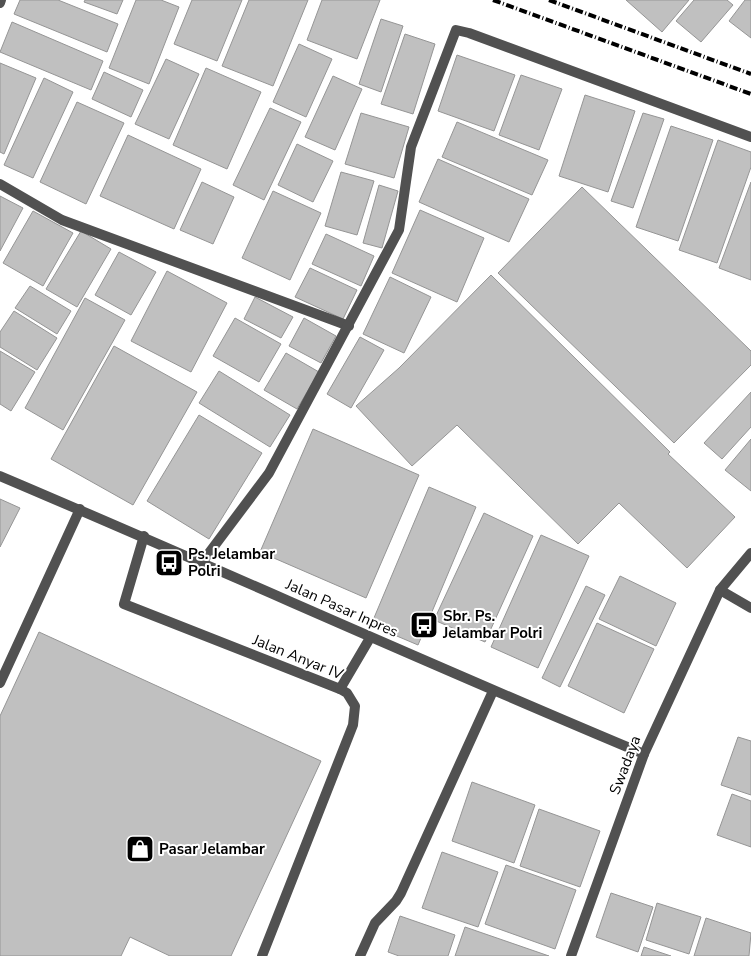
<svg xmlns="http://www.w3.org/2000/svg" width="751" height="956" font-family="'Nunito Sans',sans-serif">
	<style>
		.building { fill: #c0c0c0; stroke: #959595 }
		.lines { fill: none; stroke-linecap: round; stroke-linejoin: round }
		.lane { stroke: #515151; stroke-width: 10 }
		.street { stroke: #515151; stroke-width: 10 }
		.rail { stroke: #000; stroke-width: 4; stroke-dasharray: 8 2.5 1 2.5; stroke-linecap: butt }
		.labels { text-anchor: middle; stroke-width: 4; stroke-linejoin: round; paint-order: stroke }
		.poi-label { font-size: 15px; font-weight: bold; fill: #000; stroke: #fff; text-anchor: start }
		.street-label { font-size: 15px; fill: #000; stroke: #fff }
	</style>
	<rect width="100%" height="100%" fill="#fff"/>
	<g class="building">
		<polygon points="20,0 58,0 118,24 107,52 14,14"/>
		<polygon points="85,0 123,0 117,14 84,2"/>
		<polygon points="136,0 161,0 179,7 149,84 109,68"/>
		<polygon points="192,0 242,0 217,61 174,44"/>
		<polygon points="249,0 308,0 273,86 222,66"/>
		<polygon points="322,0 380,0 357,59 307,40"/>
		<polygon points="626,0 689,0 662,32"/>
		<polygon points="694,0 727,0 733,5 701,42 676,21"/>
		<polygon points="745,0 751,0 751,38 729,21"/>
		<polygon points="381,19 403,26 381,92 359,84"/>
		<polygon points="12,22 103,61 91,90 0,52"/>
		<polygon points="405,34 435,44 413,114 381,104"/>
		<polygon points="299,44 332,59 306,117 273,102"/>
		<polygon points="457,55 515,75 494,131 438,111"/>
		<polygon points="166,59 199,74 169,139 135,124"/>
		<polygon points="0,63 36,78 4,154 0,152"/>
		<polygon points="206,68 261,92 227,169 173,145"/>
		<polygon points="104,72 143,90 131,117 92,99"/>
		<polygon points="521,75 562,89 539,150 499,135"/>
		<polygon points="333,76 362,89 335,150 305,137"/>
		<polygon points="44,78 73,92 33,178 4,165"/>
		<polygon points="585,95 635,111 608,192 559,176"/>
		<polygon points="77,102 124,123 86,204 40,182"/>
		<polygon points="270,108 301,122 264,200 233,185"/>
		<polygon points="361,113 409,127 394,178 345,164"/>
		<polygon points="643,113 664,119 633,208 611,201"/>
		<polygon points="457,122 548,160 532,195 442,157"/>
		<polygon points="671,126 713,140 678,241 636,227"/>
		<polygon points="128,135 201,169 174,229 100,196"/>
		<polygon points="718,140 751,152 751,167 717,263 679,250"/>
		<polygon points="297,144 333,161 313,202 278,185"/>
		<polygon points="438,159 529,199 509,242 419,202"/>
		<polygon points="341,172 374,181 357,235 325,226"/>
		<polygon points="202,182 234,197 213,244 180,230"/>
		<polygon points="751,182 751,280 719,268"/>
		<polygon points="379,185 398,191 382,248 363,243"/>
		<polygon points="582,187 751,351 751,365 674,443 498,273"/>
		<polygon points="273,191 321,213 290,280 242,258"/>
		<polygon points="0,196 23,208 0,251"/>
		<polygon points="420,210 484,238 457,302 392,273"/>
		<polygon points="33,211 73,233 43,286 3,263"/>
		<polygon points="81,231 111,249 77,307 46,289"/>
		<polygon points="326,234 374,256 361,286 312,264"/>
		<polygon points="119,252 156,272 131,315 95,295"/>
		<polygon points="310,268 357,290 343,319 295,297"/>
		<polygon points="167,271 227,303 191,372 131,341"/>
		<polygon points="491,275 670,452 668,454 735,517 687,568 619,503 578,544 457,425 412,466 356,406 399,368"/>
		<polygon points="390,277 431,297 404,353 363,334"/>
		<polygon points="30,286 71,311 57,334 15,308"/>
		<polygon points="255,297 293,317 281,338 244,319"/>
		<polygon points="85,298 125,320 63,430 25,408"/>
		<polygon points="14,311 57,338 37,370 0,347 0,332"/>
		<polygon points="235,318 281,344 259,382 213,356"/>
		<polygon points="304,318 336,336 321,363 289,346"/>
		<polygon points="360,337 384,350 351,408 327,394"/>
		<polygon points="114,346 197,392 133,505 51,459"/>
		<polygon points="0,351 35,372 11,411 0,404"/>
		<polygon points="286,353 319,372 297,409 264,390"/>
		<polygon points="219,371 290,415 270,447 199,403"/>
		<polygon points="751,392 751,427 722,459 704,443"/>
		<polygon points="199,415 262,453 209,539 147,501"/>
		<polygon points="313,429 419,475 366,598 260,552"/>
		<polygon points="751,439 751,491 725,470"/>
		<polygon points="429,487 476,507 418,645 371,625"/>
		<polygon points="0,499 20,508 0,547"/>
		<polygon points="484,513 533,536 485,642 434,620"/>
		<polygon points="541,535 589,556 538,668 491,647"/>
		<polygon points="620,576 676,603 656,646 599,619"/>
		<polygon points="586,586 605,595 560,687 542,678"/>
		<polygon points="597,623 654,649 624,713 568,686"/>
		<polygon points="39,632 321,761 231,956 170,956 130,937 121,956 0,956 0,716"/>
		<polygon points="738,737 751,741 751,795 721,785"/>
		<polygon points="472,782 535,805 514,863 452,841"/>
		<polygon points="732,794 751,801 751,847 717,835"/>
		<polygon points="539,809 600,831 580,887 520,866"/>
		<polygon points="442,852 498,872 478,927 422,908"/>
		<polygon points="506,865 576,890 555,949 485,924"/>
		<polygon points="611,893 653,907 638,952 596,937"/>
		<polygon points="657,903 701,917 689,954 646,940"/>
		<polygon points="400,916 455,935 448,956 399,956 388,952"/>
		<polygon points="706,918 751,933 749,956 694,956"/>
		<polygon points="465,927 549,956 455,956"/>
		<polygon points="644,947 671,956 641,956"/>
	</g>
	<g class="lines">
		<g class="lane">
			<polyline points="144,536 124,604 340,689 347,693 355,706 353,725 262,956"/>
			<polyline points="340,689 370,638"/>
		</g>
		<g class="street">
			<polyline points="0,3 1,0"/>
			<polyline points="0,184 62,220 349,326"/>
			<path d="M0,476C215,567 428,664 644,754"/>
			<polyline points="203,561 269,473 399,230 411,147 456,30 469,33 751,137"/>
			<polyline points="720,590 751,608"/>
			<polyline points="0,683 80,509"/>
			<polyline points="360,956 375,923 396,901 401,893 493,691"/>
			<polyline points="571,956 644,754 720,590 751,553"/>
		</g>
		<g class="rail">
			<polyline points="493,0 751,94"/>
			<polyline points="549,0 751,74"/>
		</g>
	</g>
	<defs>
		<symbol id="bus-square" viewBox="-11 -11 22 22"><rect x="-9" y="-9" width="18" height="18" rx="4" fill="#000" stroke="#fff"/><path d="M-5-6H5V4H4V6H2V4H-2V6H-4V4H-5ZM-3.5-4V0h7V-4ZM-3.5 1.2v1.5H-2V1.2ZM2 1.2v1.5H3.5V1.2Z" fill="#fff"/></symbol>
		<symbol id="shop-square" viewBox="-11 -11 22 22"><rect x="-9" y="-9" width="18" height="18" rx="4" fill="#000" stroke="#fff"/><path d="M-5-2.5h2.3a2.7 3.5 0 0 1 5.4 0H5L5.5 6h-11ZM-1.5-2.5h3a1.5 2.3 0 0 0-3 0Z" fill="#fff"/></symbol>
	</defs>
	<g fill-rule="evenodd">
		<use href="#bus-square" x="153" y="547" width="32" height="32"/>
		<use href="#bus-square" x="408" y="609" width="32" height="32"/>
		<use href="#shop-square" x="124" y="833" width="32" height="32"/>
	</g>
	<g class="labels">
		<g class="poi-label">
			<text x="188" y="559">Ps. Jelambar<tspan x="188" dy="17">Polri</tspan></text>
			<text x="443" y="621">Sbr. Ps.<tspan x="443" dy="17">Jelambar Polri</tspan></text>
			<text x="159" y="854">Pasar Jelambar</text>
		</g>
		<g class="street-label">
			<text transform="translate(342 608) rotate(24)" y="5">Jalan Pasar Inpres</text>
			<text transform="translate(298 657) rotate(22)" y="5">Jalan Anyar IV</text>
			<text transform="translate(625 765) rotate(-69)" y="5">Swadaya</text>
		</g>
	</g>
</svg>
